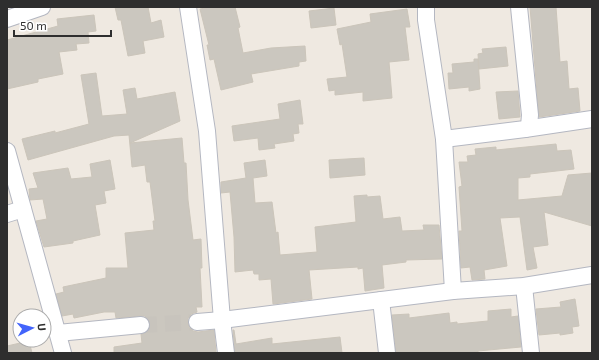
<svg xmlns="http://www.w3.org/2000/svg" width="599" height="360" font-family="'Exo 2',sans-serif">
	<style>
		.building { fill: #cbc7bf; stroke: #cbc5ba }
		.lines { fill: none; stroke-linecap: round; stroke-linejoin: round }
		.minor-tunnel { stroke: #c8c4bd; stroke-width: 16; stroke-dasharray: 16 8; stroke-linecap: butt }
		.minor-casing { stroke: #b4b7c1; stroke-width: 18 }
		.minor { stroke: #fff; stroke-width: 16 }
	</style>
	<rect width="100%" height="100%" fill="#efe9e1"/>
	<g class="building">
		<polygon points="115,7 148,7 151,23 161,20 164,37 143,41 145,53 128,56 121,20 118,20"/>
		<polygon points="210,7 235,7 240,27 238,28 243,53 271,48 305,46 306,61 299,62 299,66 251,74 253,82 221,90 214,59 210,60 207,45 209,45 200,9"/>
		<polygon points="530,7 556,7 560,62 567,61 569,89 578,88 580,111 539,117"/>
		<polygon points="334,8 336,25 311,28 309,11"/>
		<polygon points="407,9 410,27 405,27 409,60 389,62 392,98 363,101 363,92 335,95 335,90 329,91 327,79 347,77 342,44 340,45 337,29 371,22 370,14"/>
		<polygon points="94,15 96,31 88,32 89,43 76,44 77,50 59,52 63,74 38,79 38,82 7,89 7,40 58,26 57,19"/>
		<polygon points="506,47 508,66 479,69 478,54 483,53 482,49"/>
		<polygon points="474,59 478,59 480,89 469,91 469,87 449,89 448,73 453,73 452,64 474,62"/>
		<polygon points="96,73 102,116 127,114 123,90 135,88 137,99 175,92 180,121 130,143 182,138 184,163 186,163 188,200 193,240 201,239 202,268 200,268 202,307 196,307 197,312 191,314 188,318 188,323 189,328 193,331 198,332 214,330 216,353 114,353 114,347 142,343 141,334 146,333 150,329 150,324 148,319 145,316 140,316 116,318 115,312 104,312 74,318 73,314 62,316 56,294 64,292 63,287 106,278 106,268 128,268 125,233 154,230 153,221 155,221 150,182 147,182 145,165 132,167 129,135 114,136 28,160 22,139 55,131 55,133 89,124 81,75"/>
		<polygon points="518,91 520,117 499,119 496,92"/>
		<polygon points="300,100 303,124 298,124 299,133 293,134 294,141 274,144 275,148 259,150 258,138 234,141 232,126 280,119 278,104"/>
		<polygon points="556,144 557,151 571,150 574,169 530,174 530,177 518,178 518,200 562,196 568,175 592,173 592,226 544,212 548,245 533,247 537,268 527,270 520,217 500,218 507,266 484,270 485,279 472,280 470,267 461,268 459,231 462,231 459,187 462,186 459,162 468,162 467,156 476,155 475,149 496,147 496,150"/>
		<polygon points="364,158 365,175 330,178 329,160"/>
		<polygon points="110,160 115,189 104,191 106,203 95,205 100,235 73,241 73,243 44,247 36,221 47,219 43,199 30,200 29,189 38,188 33,173 68,168 71,179 92,177 90,164"/>
		<polygon points="265,160 267,176 253,178 255,203 272,202 276,233 278,232 280,255 317,252 315,227 356,222 354,196 367,195 367,197 380,196 383,219 400,217 402,231 424,230 423,225 439,225 442,259 406,260 406,262 382,265 384,288 365,291 363,268 358,269 358,267 309,270 312,299 273,304 271,279 259,280 259,274 254,274 253,270 235,272 234,237 230,192 221,193 221,182 246,178 244,163"/>
		<polygon points="575,299 579,326 572,327 573,333 560,335 560,333 539,335 536,309 561,307 560,302"/>
		<polygon points="511,309 511,317 518,316 521,347 478,351 478,352 470,353 396,353 392,315 409,314 409,318 449,313 450,323 457,322 457,324 488,321 488,311"/>
		<polygon points="233,330 234,330 236,344 272,338 272,344 340,337 342,353 235,353"/>
		<polygon points="29,341 32,353 7,353 7,346"/>
	</g>
	<g class="lines">
		<polyline class="minor-tunnel" points="141,325 197,322"/>
		<defs>
			<g id="minor">
				<polyline points="188,7 207,131 222,320 226,353"/>
				<polyline points="426,7 426,20 444,139 453,291"/>
				<polyline points="7,19 42,7"/>
				<polyline points="525,129 592,119"/>
				<polyline points="444,139 525,129 529,126 530,115 519,7"/>
				<polyline points="7,151 63,353"/>
				<polyline points="7,214 23,209"/>
				<polyline points="524,286 531,353"/>
				<polyline points="381,300 387,353"/>
				<polyline points="197,322 222,320 453,291 524,286 592,275"/>
				<polyline points="58,333 141,325"/>
			</g>
		</defs>
		<use href="#minor" class="minor-casing"/>
		<use href="#minor" class="minor"/>
	</g>
	<rect width="599" height="360" fill="none" stroke="#2e2e2e" stroke-width="16"/>
	<g transform="translate(32 328) rotate(84)"><circle r="19" fill="#ffffff" stroke="#ababab"/>
	<path d="M0-3L7 15L0 10L-7 15Z" fill="#4264fb"/>
	<text y="-6" font-size="11" font-weight="bold" text-anchor="middle" fill="#2e2e2e">U</text>
	</g>
	<path d="M14 30v6h97v-6" fill="none" stroke="#2e2e2e" stroke-width="2"/>
	<text x="20" y="30" font-size="12" fill="#2e2e2e" stroke="#ffffff" stroke-width="3" paint-order="stroke">50 m</text>
</svg>
